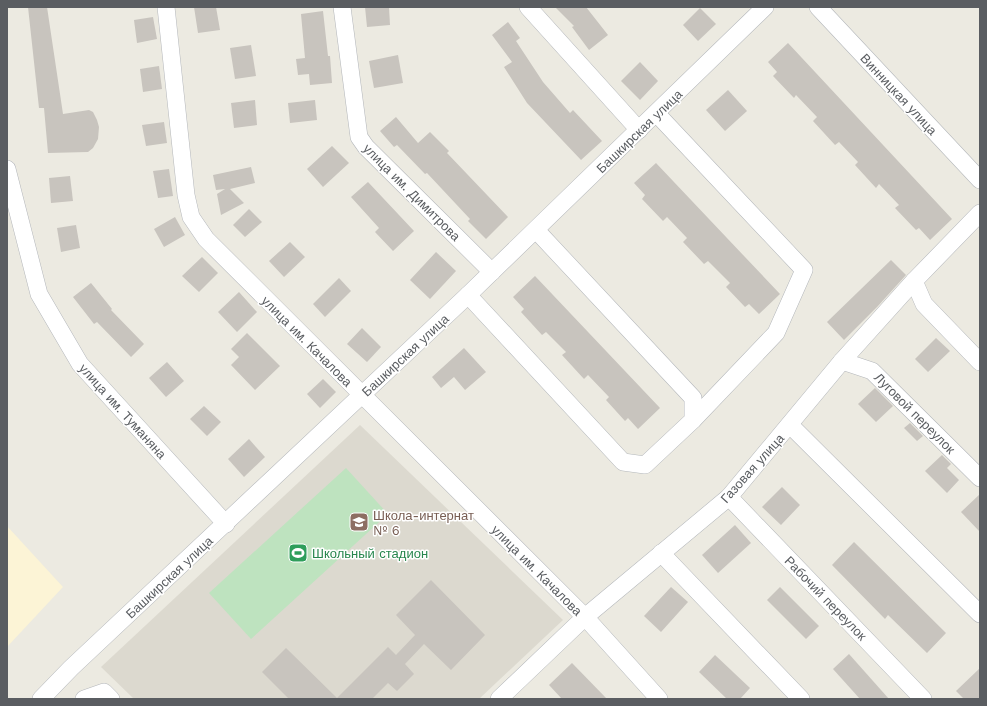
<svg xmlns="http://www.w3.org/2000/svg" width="987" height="706" font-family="'Work Sans',sans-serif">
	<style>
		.commercial { fill: #fcf4d6 }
		.education { fill: #dcd9cf }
		.green { fill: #bee3bf }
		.building { fill: #c8c4be }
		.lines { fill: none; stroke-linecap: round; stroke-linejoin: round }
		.minor-casing { stroke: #b4b7bb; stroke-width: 18 }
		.minor { stroke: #fff; stroke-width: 17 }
		.labels { text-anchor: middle; stroke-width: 3; stroke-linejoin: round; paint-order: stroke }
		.street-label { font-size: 13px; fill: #5a5d61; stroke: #fff }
		.education-label { font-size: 13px; fill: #785e54; stroke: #fff; text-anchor: start }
		.leisure-label { font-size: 13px; fill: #27864d; stroke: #fff; text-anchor: start }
	</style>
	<rect width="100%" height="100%" fill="#eceae1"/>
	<polygon class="commercial" points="7,526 63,587 7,647"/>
	<polygon class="education" points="360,425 563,620 479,699 134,699 101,667"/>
	<polygon class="green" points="346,468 388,514 251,639 209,593"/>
	<g class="building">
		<polygon points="28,7 47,7 63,114 89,110 93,112 97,120 99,127 98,139 93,148 88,152 48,153 44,108 39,108"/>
		<polygon points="194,7 216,7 220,30 198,33"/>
		<polygon points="365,7 389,7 390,25 367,27"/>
		<polygon points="555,7 586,7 608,35 589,50 572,27 574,26"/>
		<polygon points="700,8 716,24 698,41 683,25"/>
		<polygon points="323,11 328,56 330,56 332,83 310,85 309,74 298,75 296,59 305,58 301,14"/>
		<polygon points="153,17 157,39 137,43 134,20"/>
		<polygon points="508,22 520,38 516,41 543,82 570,113 573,110 602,141 581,160 527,103 504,67 512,62 492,35"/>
		<polygon points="788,43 952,219 930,240 919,228 916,230 895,208 899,205 879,184 876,188 855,165 858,162 839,142 835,145 813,121 817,117 796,95 794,98 773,76 777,72 768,62"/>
		<polygon points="251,45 256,76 235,79 230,48"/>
		<polygon points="398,55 403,83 374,88 369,61"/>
		<polygon points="640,62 658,81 640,100 621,81"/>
		<polygon points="159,66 162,89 143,92 140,69"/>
		<polygon points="728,90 747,111 725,131 706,110"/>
		<polygon points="255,100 257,125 234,128 231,103"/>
		<polygon points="315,100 317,120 290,123 288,103"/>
		<polygon points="396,117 418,143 430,132 449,151 447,153 508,217 486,239 468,221 470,219 427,173 425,174 397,145 394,147 380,131"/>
		<polygon points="164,122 167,143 146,146 142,125"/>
		<polygon points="332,146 349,163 323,187 307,169"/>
		<polygon points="656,163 780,294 759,314 749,304 745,307 726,287 730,283 708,261 704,264 683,242 687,238 667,217 663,221 642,199 645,195 634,183"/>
		<polygon points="251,167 255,183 230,189 244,203 221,215 217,194 225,189 216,190 213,175"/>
		<polygon points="169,169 173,196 158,198 153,171"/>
		<polygon points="70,176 73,201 51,203 49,178"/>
		<polygon points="368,182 414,231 393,251 375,232 379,228 351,197"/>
		<polygon points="249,209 262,222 245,237 233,225"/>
		<polygon points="175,217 185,235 164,247 154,229"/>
		<polygon points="76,225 80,248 61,252 57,228"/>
		<polygon points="290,242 305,257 284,277 269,261"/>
		<polygon points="436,252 456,271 430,299 410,280"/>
		<polygon points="202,257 218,273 199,292 182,276"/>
		<polygon points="891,260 906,275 877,307 844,340 827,322"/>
		<polygon points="535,276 660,408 638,429 628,418 625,421 606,400 609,397 588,375 584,379 562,355 566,352 546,332 542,335 521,312 524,309 513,297"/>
		<polygon points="339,278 351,291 325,317 313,304"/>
		<polygon points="91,283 112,309 111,310 144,344 131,357 97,322 94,324 73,297"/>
		<polygon points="239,292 257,312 237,332 218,312"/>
		<polygon points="362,328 381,347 367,362 347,344"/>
		<polygon points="247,333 280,366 255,390 231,365 239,357 231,349"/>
		<polygon points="936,338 950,351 928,372 915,359"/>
		<polygon points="464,348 486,372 465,390 454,377 441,388 432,377"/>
		<polygon points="167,362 184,381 166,397 149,378"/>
		<polygon points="323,379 336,392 320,408 307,394"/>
		<polygon points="875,388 893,406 876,422 858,404"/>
		<polygon points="204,406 221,422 207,436 190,419"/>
		<polygon points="910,423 923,436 917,441 904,428"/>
		<polygon points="249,439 265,457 244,477 228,459"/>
		<polygon points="942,455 951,464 947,468 959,480 947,493 925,471"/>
		<polygon points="782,487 800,505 781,525 762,507"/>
		<polygon points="980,494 980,532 961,512"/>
		<polygon points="735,525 751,543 718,573 702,555"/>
		<polygon points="854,542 946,633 927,653 888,615 885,619 832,565"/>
		<polygon points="431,580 485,635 451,670 424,644 405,664 414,674 397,691 388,683 372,699 289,699 262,672 286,648 337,698 388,647 396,655 415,635 396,615"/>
		<polygon points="671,587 688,602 661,632 644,616"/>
		<polygon points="780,587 819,626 806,639 767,600"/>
		<polygon points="849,654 889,699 860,699 833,669"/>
		<polygon points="715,655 750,688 740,699 727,699 699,672"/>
		<polygon points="572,663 607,699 562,699 549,685"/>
		<polygon points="980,668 980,699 964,699 956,691"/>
	</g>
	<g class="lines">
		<defs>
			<g id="minor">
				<polyline points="166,7 186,195 191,217 206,239 585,617 659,699"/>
				<polyline points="342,7 359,137 366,147 492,272"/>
				<polyline points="528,7 639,130"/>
				<polyline points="818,7 980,180"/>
				<polyline points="657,114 804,270 776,333 693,420"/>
				<polyline points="7,169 39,294 80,364 226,524"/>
				<polyline points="914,281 924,304 980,362"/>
				<polyline points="468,295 623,462 645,465 693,420 693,398 536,230"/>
				<polyline points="842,361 872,371 980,478"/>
				<polyline points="790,425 980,614"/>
				<polyline points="729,497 923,699"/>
				<polyline points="661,553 801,699"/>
				<polyline points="41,699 71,668 468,295 765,7"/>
				<polyline points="84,699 104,692 111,699"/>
				<polyline points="499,699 585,617 729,497 842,361 914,281 980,213"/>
			</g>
		</defs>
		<use href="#minor" class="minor-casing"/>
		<use href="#minor" class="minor"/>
	</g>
	<defs>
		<symbol id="school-square" viewBox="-11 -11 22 22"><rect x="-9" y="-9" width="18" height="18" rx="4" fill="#8d6e63" stroke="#fff"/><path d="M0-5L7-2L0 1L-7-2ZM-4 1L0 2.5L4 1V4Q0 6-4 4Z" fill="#fff"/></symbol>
		<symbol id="stadium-square" viewBox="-11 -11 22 22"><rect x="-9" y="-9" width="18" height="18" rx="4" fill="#2e9e5b" stroke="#fff"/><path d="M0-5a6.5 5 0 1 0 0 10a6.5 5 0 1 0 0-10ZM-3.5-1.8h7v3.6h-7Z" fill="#fff"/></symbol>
	</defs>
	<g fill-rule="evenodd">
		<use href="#school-square" x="348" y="511" width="22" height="22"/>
		<use href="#stadium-square" x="287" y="542" width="22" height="22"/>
	</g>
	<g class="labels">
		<g class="street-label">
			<text transform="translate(899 94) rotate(47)" y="5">Винницкая улица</text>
			<text transform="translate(639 131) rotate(-44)" y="5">Башкирская улица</text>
			<text transform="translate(412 192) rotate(45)" y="5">улица им. Димитрова</text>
			<text transform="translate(307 341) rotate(45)" y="5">улица им. Качалова</text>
			<text transform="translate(405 355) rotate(-43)" y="5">Башкирская улица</text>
			<text transform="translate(123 411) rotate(48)" y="5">улица им. Туманяна</text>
			<text transform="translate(915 413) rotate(45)" y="5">Луговой переулок</text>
			<text transform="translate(752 468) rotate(-48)" y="5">Газовая улица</text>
			<text transform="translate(537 570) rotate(45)" y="5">улица им. Качалова</text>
			<text transform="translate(169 577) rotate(-43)" y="5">Башкирская улица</text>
			<text transform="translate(826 598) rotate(46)" y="5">Рабочий переулок</text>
		</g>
		<g class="education-label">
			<text x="373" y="520">Школа-интернат<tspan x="373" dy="15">№ 6</tspan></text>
		</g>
		<g class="leisure-label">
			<text x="312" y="558">Школьный стадион</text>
		</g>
	</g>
	<rect width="987" height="706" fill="none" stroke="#5a5d61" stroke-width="16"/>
</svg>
